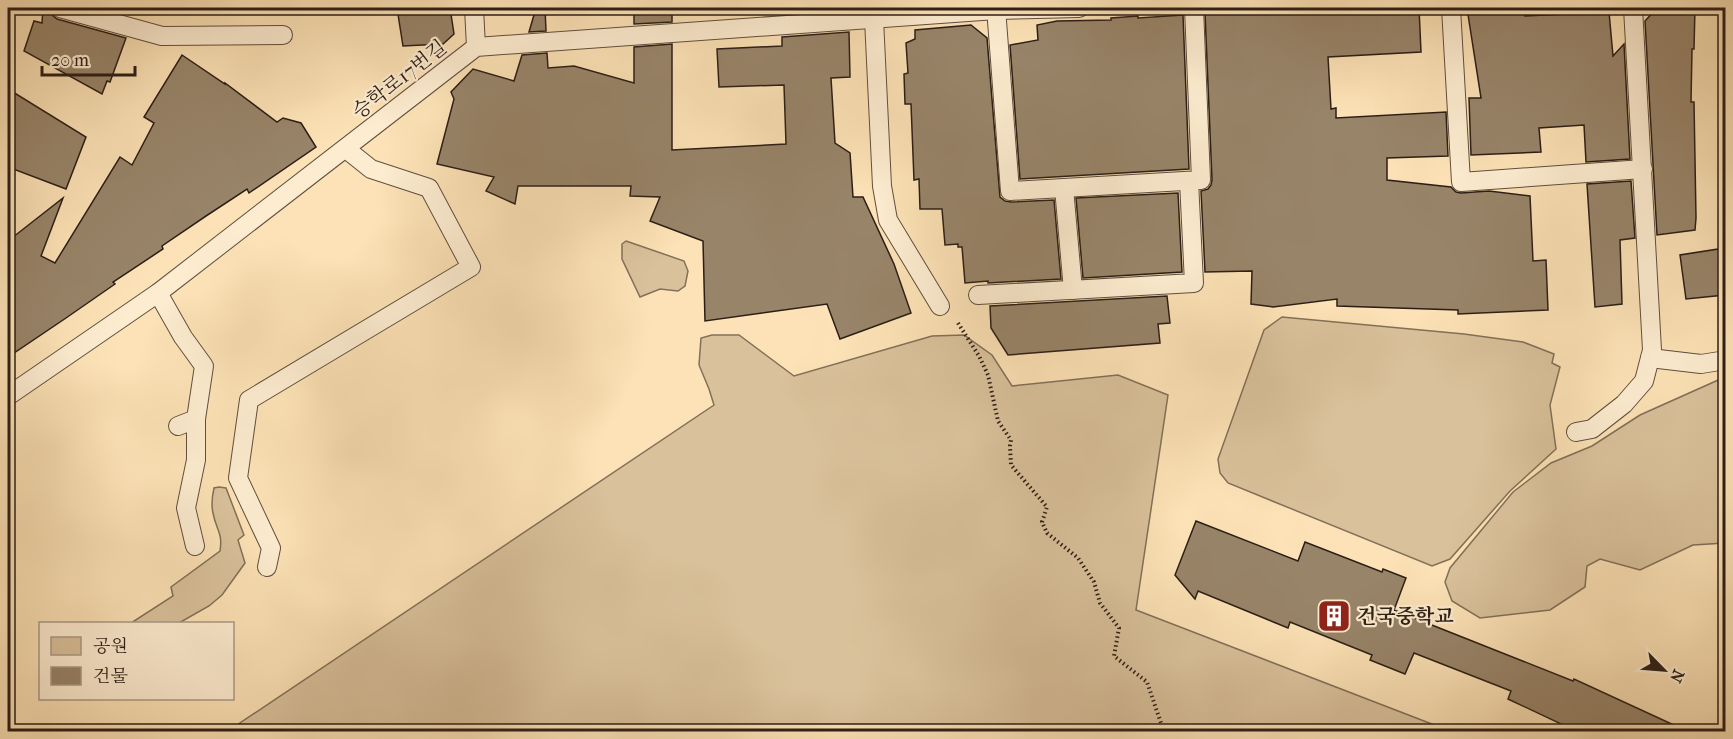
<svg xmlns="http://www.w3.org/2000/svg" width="1733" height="739" font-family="'IM FELL French Canon','Noto Serif KR',serif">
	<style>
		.green { fill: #d9c19b; stroke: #827058; stroke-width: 1.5 }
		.building { fill: #988469; stroke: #2c1e16; stroke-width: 1.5 }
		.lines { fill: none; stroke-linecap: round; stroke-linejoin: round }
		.lane-casing { stroke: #604f3e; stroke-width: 20 }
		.path { stroke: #2c1e16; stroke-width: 4; stroke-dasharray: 1.5 3; stroke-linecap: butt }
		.lane { stroke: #fdecd0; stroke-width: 18 }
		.labels { text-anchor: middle; stroke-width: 4.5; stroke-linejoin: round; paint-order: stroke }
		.street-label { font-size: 20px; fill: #2c1e16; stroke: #fdecd0 }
		.poi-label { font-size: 20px; font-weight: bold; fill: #2c1e16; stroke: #fdecd0; text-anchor: start }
	</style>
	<rect width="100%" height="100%" fill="#fce2b6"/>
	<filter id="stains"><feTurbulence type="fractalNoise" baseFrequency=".00333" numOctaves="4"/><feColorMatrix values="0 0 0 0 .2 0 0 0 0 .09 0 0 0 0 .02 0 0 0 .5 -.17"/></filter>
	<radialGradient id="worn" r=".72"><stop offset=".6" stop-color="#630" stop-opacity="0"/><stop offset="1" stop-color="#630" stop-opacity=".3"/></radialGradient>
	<g class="green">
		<polygon points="626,241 684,261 688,271 685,286 678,291 660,289 640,297 622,259 622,244"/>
		<polygon points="1282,317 1464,334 1523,342 1554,354 1552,363 1560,367 1550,405 1556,449 1510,491 1450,559 1432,566 1228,483 1220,473 1218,459 1264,330"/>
		<polygon points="712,335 739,335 794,376 932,336 964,335 992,355 1012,386 1118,375 1168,395 1136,610 1450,731 228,731 714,405 709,389 699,365 701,338"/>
		<polygon points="1725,377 1725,543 1693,545 1640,570 1600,559 1587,566 1585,587 1550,610 1480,618 1452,601 1445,582 1450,568 1513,492 1551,463 1592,446 1640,415"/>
		<path d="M219,487L226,488L244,535L238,540L245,563L222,595L209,606L179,623H131L173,596L171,587L220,551C223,532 216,530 213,513C211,505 212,497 214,488Z"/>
	</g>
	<g class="building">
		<polygon points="43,8 49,8 52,15 57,19 126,38 110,82 107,81 102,94 24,51 34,21 42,23"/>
		<polygon points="397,8 450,8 454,34 443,44 403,46"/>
		<polygon points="536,8 545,8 546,31 529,32"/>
		<polygon points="634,8 672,8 672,22 634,24"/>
		<polygon points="1257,8 1419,8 1421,52 1328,57 1331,109 1336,108 1336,118 1446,112 1448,156 1387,158 1387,180 1451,187 1456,192 1461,193 1489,191 1530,196 1533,261 1546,260 1548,310 1458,314 1458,310 1337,306 1337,299 1273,307 1251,304 1252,271 1205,272 1201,191 1208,189 1211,185 1212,180 1205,13 1257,9"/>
		<polygon points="1467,8 1484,8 1524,12 1525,16 1609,12 1613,56 1624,44 1630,159 1586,162 1584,125 1539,128 1541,152 1471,155 1469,98 1481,98"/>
		<polygon points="1657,8 1695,8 1694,49 1692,49 1691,102 1694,102 1696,218 1695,230 1657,235 1645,21"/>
		<polygon points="1183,15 1189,169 1020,179 1010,45 1038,40 1037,25 1057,21 1111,20 1111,18 1138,16 1138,18"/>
		<polygon points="971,25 987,38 1000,197 1005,201 1011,202 1054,200 1061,279 988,283 988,281 965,283 962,247 958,247 958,244 945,245 942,209 920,209 919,179 914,180 911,104 905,104 904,74 908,73 906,43 915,39 915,30"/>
		<polygon points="849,32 850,77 831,78 835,143 850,153 853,197 863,197 894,264 911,313 840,339 827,304 705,321 703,241 650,221 660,197 630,196 631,186 518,186 515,204 486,191 494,177 437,164 454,99 451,92 473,69 514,81 522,55 547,53 548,68 574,66 634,83 634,47 672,44 672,150 786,144 784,85 719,87 717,49 782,46 782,37"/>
		<polygon points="182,55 225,84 225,83 277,122 283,118 301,123 316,147 249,193 247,189 206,216 162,246 163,249 113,282 115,284 66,318 8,357 8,241 63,198 41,256 55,263 120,157 132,165 154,123 144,117"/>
		<polygon points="8,89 86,137 66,189 8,167"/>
		<polygon points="1631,181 1635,238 1620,240 1622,304 1595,307 1587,184"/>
		<polygon points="1178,193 1182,272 1083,278 1076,198"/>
		<polygon points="1725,248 1725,295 1686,299 1680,255"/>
		<polygon points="1167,296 1170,323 1158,324 1160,343 1008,355 991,328 990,306"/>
		<polygon points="1196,521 1298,561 1305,542 1382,572 1383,569 1406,578 1394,610 1573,681 1574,679 1689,732 1578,732 1508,699 1511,691 1414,653 1405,674 1370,660 1372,655 1290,622 1288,628 1198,591 1195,599 1175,575"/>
	</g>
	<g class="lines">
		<defs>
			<g id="lane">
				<polyline points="60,8 162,36 283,35"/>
				<polyline points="474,8 476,47"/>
				<polyline points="996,8 1010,191 1201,180 1194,8"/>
				<polyline points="1451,8 1461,182 1643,169"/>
				<polyline points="874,19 882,186 888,220 940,306"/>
				<polyline points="1064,188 1073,290"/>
				<polyline points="158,293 183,337 204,366 196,419 178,426"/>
				<polyline points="978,295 1194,283 1189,181"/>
				<polyline points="1650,358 1701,364 1726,360"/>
				<polyline points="8,396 158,293 476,47 996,10 1079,8"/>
				<polyline points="1576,432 1592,429 1624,404 1644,381 1652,350 1633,8"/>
				<polyline points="195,546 186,508 196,460 196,419"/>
				<polyline points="267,567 271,548 238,478 249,400 471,267 429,188 371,169 346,149"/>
			</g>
		</defs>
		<use href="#lane" class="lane-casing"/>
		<polyline class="path" points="958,323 979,356 988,375 998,421 1011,440 1010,446 1011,465 1047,507 1042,522 1047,533 1078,558 1094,582 1100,603 1119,628 1114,656 1147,682 1161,723 1162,732"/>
		<use href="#lane" class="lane"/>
	</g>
	<defs>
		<symbol id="building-square" viewBox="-11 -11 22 22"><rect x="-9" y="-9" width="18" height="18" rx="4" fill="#8f2418" stroke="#fdecd0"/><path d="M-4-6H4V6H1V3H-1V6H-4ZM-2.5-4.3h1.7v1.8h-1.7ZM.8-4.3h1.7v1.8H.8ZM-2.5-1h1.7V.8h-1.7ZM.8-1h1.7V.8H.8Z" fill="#fff"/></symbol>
	</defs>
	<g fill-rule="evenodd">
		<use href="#building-square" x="1315" y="597" width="38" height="38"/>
	</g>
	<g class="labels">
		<g class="street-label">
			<text transform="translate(399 79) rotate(-38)" y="7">승학로17번길</text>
		</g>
		<g class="poi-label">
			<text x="1357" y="623">건국중학교</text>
		</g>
	</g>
	<rect width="1733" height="739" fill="none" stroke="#fce2b6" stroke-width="30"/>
	<rect x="9" y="9" width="1715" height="721" fill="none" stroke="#2c1e16" stroke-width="3"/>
	<rect x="15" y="15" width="1703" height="709" fill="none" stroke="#2c1e16" stroke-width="1.5"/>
	<rect x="39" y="622" width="195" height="78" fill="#fdecd0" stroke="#a99a86" stroke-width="1.5"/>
	<rect x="51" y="637" width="30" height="18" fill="#d9c19b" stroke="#a99a86" stroke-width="1.5"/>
	<text x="93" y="652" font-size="18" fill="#2c1e16">공원</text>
	<rect x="51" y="667" width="30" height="18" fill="#988469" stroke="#a99a86" stroke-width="1.5"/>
	<text x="93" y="682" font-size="18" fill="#2c1e16">건물</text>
	<g transform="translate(1664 670) rotate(115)" stroke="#fdecd0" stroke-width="4.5" paint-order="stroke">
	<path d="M0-4.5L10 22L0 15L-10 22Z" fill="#2c1e16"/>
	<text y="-9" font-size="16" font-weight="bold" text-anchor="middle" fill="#2c1e16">N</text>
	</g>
	<path d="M42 66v9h93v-9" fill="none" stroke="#2c1e16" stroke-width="3"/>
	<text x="51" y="66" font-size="18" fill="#2c1e16" stroke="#fdecd0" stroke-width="4.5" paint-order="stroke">20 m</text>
	<rect width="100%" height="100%" filter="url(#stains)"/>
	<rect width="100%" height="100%" fill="url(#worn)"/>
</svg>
